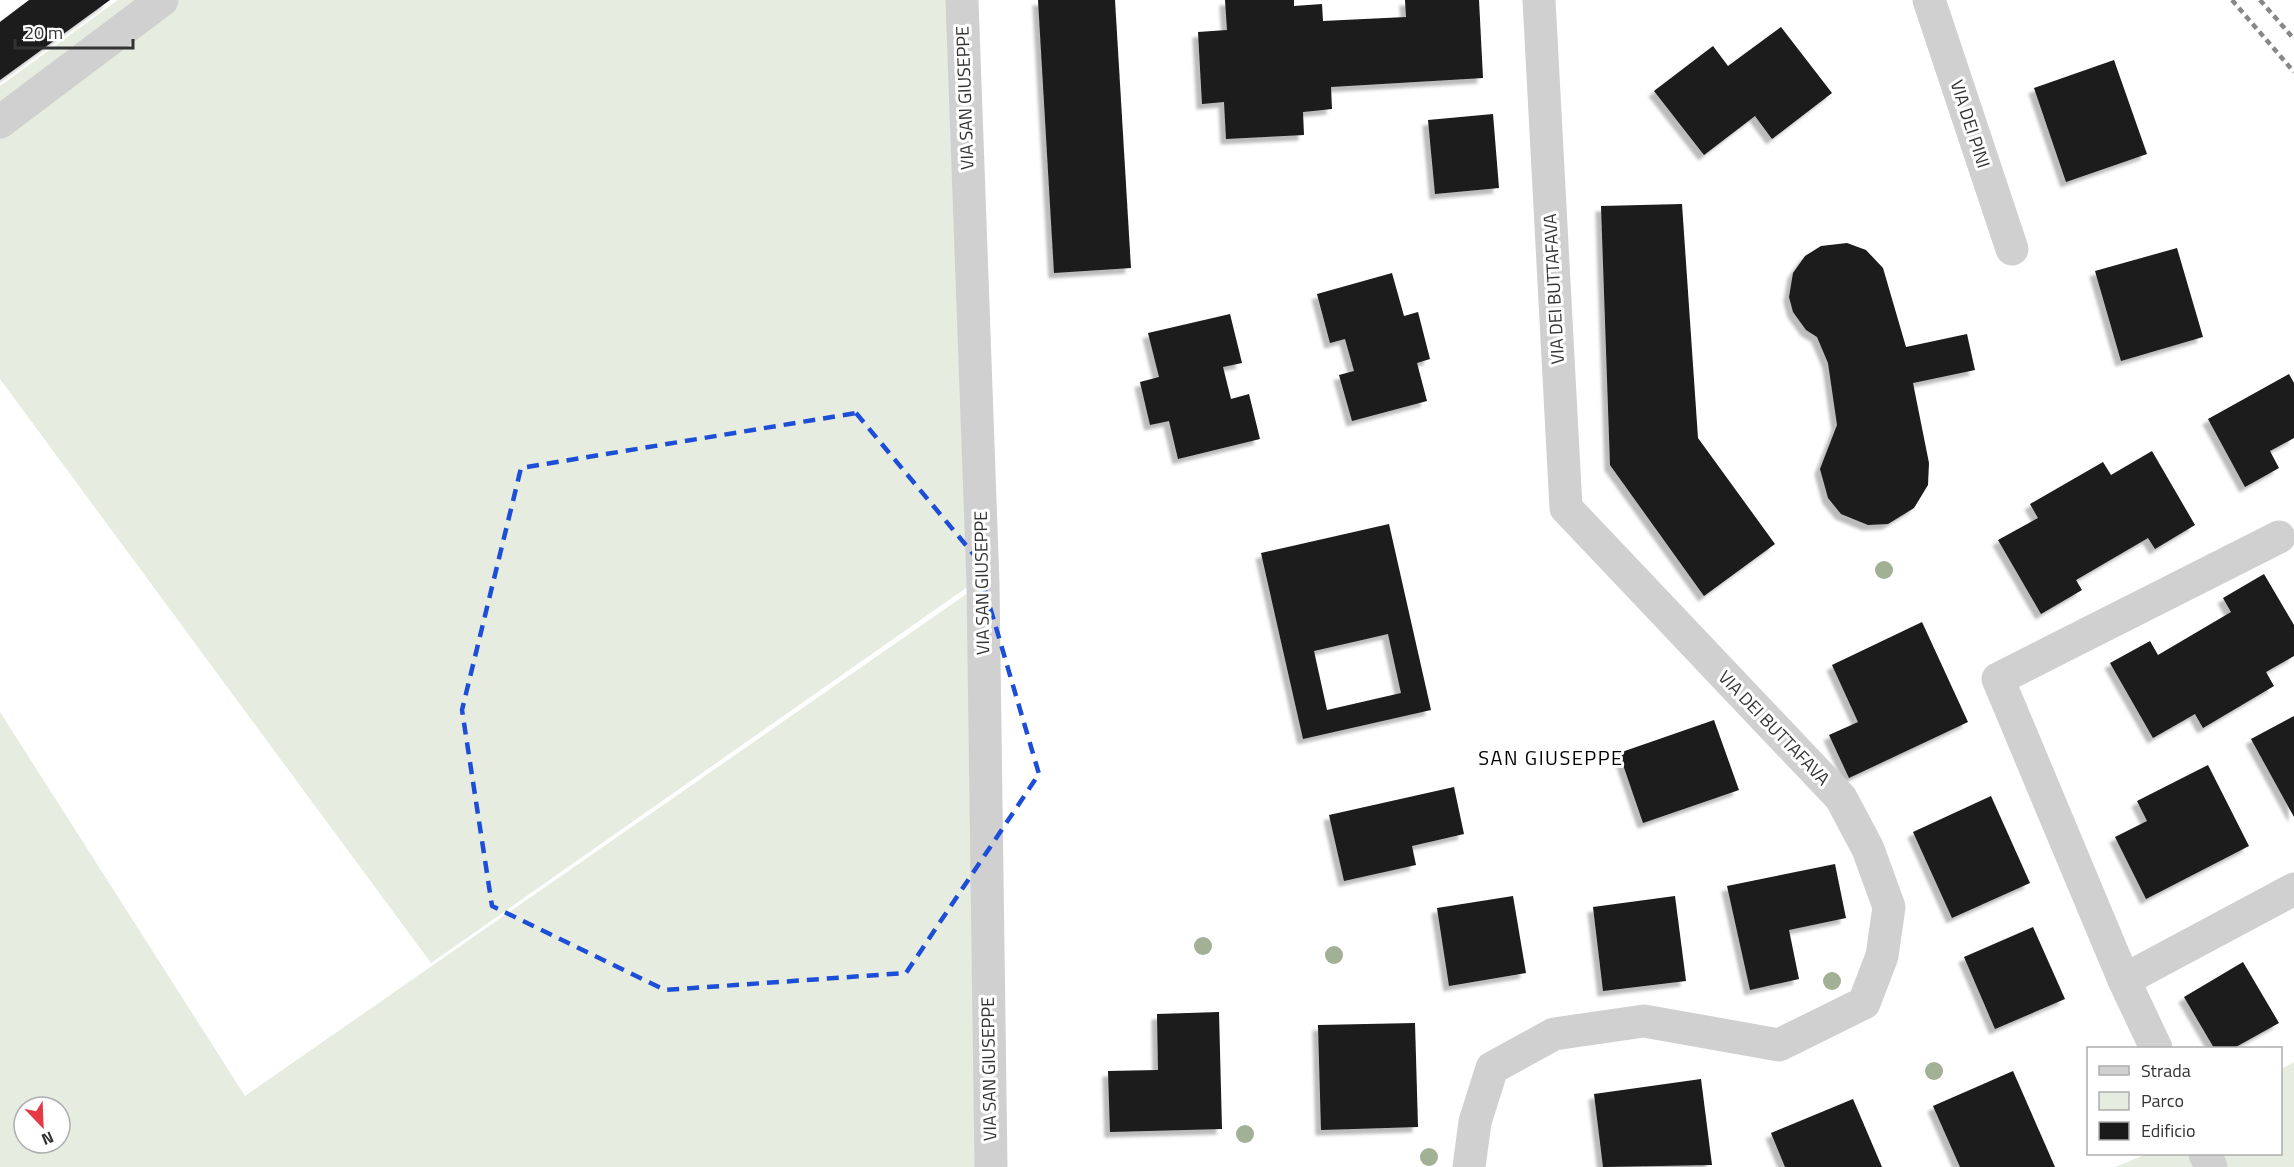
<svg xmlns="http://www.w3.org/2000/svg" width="2294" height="1167" font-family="'Titillium Web',sans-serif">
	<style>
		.green { fill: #e6ecdf; fill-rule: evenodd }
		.building { fill: #1a1a1a; fill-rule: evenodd; filter: url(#shadow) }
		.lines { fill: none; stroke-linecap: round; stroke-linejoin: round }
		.minor { stroke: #d0d0d0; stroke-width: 33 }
		.rail { stroke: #888; stroke-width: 4.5; stroke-dasharray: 6 4.5; stroke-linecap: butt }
		.tree { fill: #a2b095 }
		.marked { fill: none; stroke: #1d4ed8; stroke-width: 4.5; stroke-dasharray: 12 8; stroke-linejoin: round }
		.labels { text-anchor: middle; stroke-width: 6; stroke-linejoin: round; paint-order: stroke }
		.street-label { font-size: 18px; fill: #333; stroke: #fff }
		.neighbourhood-label { font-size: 20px; letter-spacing: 1.5px; fill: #000; stroke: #fff }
	</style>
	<defs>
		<filter id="shadow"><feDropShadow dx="-5.5" dy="5.5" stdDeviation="1.5" flood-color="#0004"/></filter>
	</defs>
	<rect width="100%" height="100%" fill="#fff"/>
	<g class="green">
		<polygon points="118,0 947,0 976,581 431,963 0,379 0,86"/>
		<path d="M978,586L981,1167H0V712L245,1096ZM24,1107H60V1143H24Z"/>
		<polygon points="2294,1062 2294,1167 2115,1167 2147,1154 2280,1154 2281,1069"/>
	</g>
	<g class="building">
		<polygon points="29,0 110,0 0,80 0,22"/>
		<polygon points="1038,0 1115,0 1131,268 1054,273"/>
		<polygon points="1225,0 1294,0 1294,6 1322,4 1323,21 1406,17 1405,0 1479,0 1483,78 1331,87 1332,109 1303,112 1304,135 1226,139 1224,102 1202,104 1198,32 1227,30"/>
		<polygon points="1781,27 1832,93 1772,139 1755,116 1704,155 1654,91 1713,46 1728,66"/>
		<polygon points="2114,60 2147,154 2066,182 2034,88"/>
		<polygon points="1493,114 1499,188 1435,194 1428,120"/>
		<polygon points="1682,204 1698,438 1775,544 1704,596 1610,465 1601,206"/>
		<polygon points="1847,243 1866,250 1883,268 1906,347 1967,334 1975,370 1913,383 1929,463 1928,485 1914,508 1888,524 1868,525 1841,514 1828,498 1820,469 1837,425 1828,363 1817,337 1806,330 1793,312 1789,297 1793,273 1805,256 1821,246"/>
		<polygon points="2177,248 2203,337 2121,361 2095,271"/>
		<polygon points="1392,273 1404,316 1418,312 1430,359 1417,363 1427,401 1352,421 1339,375 1354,371 1345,339 1330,343 1317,294"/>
		<polygon points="1230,314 1242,363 1223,367 1231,399 1249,394 1260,439 1178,459 1169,421 1150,425 1140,382 1159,377 1148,333"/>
		<polygon points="2289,374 2294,383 2294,438 2270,451 2279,468 2245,487 2208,419"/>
		<polygon points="2152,451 2195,525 2155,549 2148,538 2076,580 2082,590 2041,614 1998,540 2038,518 2030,504 2103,462 2111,475"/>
		<path d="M1389,524L1431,710L1303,739L1261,553ZM1388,634L1401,693L1327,710L1314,651Z"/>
		<polygon points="2264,574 2294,625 2294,656 2266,672 2274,686 2203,728 2195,714 2153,738 2110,663 2150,641 2158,655 2231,612 2223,598"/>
		<polygon points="1922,622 1968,722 1849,778 1829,735 1858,722 1832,665"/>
		<polygon points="2294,716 2294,817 2251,739"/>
		<polygon points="1714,720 1739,790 1643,823 1619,753"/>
		<polygon points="2208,765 2249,846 2146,899 2115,837 2147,821 2137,801"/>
		<polygon points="1454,787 1464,834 1412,846 1416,865 1344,881 1329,815"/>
		<polygon points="1991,796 2030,883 1952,918 1913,832"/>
		<polygon points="1835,864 1846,918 1789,930 1799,979 1750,990 1727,886"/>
		<polygon points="1513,896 1526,973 1449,986 1437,908"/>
		<polygon points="1675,896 1686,981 1603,991 1593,907"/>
		<polygon points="2033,927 2065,999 1995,1029 1964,957"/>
		<polygon points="2243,962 2279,1023 2234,1048 2214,1048 2184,997"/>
		<polygon points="1219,1012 1222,1129 1110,1132 1108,1071 1158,1070 1157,1014"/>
		<polygon points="1415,1023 1418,1127 1321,1130 1318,1025"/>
		<polygon points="2013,1071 2055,1167 1960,1167 1933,1106"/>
		<polygon points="1701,1079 1712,1165 1603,1167 1594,1094"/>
		<polygon points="1853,1099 1882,1167 1785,1167 1771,1133"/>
	</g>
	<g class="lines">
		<g class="minor">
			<polyline points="962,0 983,583 991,1167"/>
			<polyline points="1929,0 2012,249"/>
			<polyline points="0,122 162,0"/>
			<polyline points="2124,980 2294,889"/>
			<polyline points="2156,1048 2124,980 1998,679 2279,537"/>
			<polyline points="2205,1154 2211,1167"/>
			<polyline points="1469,1167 1475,1122 1492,1068 1554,1034 1644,1021 1779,1045 1864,1003 1882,956 1889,907 1868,849 1841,798 1566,508 1539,0"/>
		</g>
		<g class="rail">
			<polyline points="2232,0 2294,72"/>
			<polyline points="2260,0 2294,39"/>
		</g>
	</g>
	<g class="tree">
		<circle cx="1884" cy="570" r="9"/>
		<circle cx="1203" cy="946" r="9"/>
		<circle cx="1334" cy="955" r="9"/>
		<circle cx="1832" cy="981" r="9"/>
		<circle cx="1934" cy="1071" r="9"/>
		<circle cx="1245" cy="1134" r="9"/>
		<circle cx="1429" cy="1157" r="9"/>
	</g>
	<path class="marked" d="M856,413L975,556L1039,774L906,973L665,990L492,906L462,710L521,468Z"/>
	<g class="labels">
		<g class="street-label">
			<text transform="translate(965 98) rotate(-92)" y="6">VIA SAN GIUSEPPE</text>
			<text transform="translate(1970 124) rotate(72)" y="6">VIA DEI PINI</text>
			<text transform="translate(1554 289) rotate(-93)" y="6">VIA DEI BUTTAFAVA</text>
			<text transform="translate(982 583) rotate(-91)" y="6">VIA SAN GIUSEPPE</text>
			<text transform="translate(1774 728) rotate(46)" y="6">VIA DEI BUTTAFAVA</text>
			<text transform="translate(989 1069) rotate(-91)" y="6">VIA SAN GIUSEPPE</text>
		</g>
		<g class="neighbourhood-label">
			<text x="1551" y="765">SAN GIUSEPPE</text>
		</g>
	</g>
	<rect x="2087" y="1047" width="195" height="108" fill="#ffffff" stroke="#adadad" stroke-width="1.5"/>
	<rect x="2099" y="1066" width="30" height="9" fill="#d0d0d0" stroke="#adadad" stroke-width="1.5"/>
	<text x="2141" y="1077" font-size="18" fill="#333333">Strada</text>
	<rect x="2099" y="1092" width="30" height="18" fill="#e6ecdf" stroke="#adadad" stroke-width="1.5"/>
	<text x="2141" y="1107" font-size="18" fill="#333333">Parco</text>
	<rect x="2099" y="1122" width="30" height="18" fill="#1a1a1a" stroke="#adadad" stroke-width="1.5"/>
	<text x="2141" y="1137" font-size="18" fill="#333333">Edificio</text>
	<g transform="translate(42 1125) rotate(157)"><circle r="28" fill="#ffffff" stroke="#adadad" stroke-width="1.5"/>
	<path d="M0-4.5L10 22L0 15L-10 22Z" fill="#e63946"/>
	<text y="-9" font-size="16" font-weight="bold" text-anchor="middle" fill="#333333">N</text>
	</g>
	<path d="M15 39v9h118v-9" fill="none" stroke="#333333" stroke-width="3"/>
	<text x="24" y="39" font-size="18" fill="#333333" stroke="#ffffff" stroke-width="4.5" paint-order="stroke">20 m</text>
</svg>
